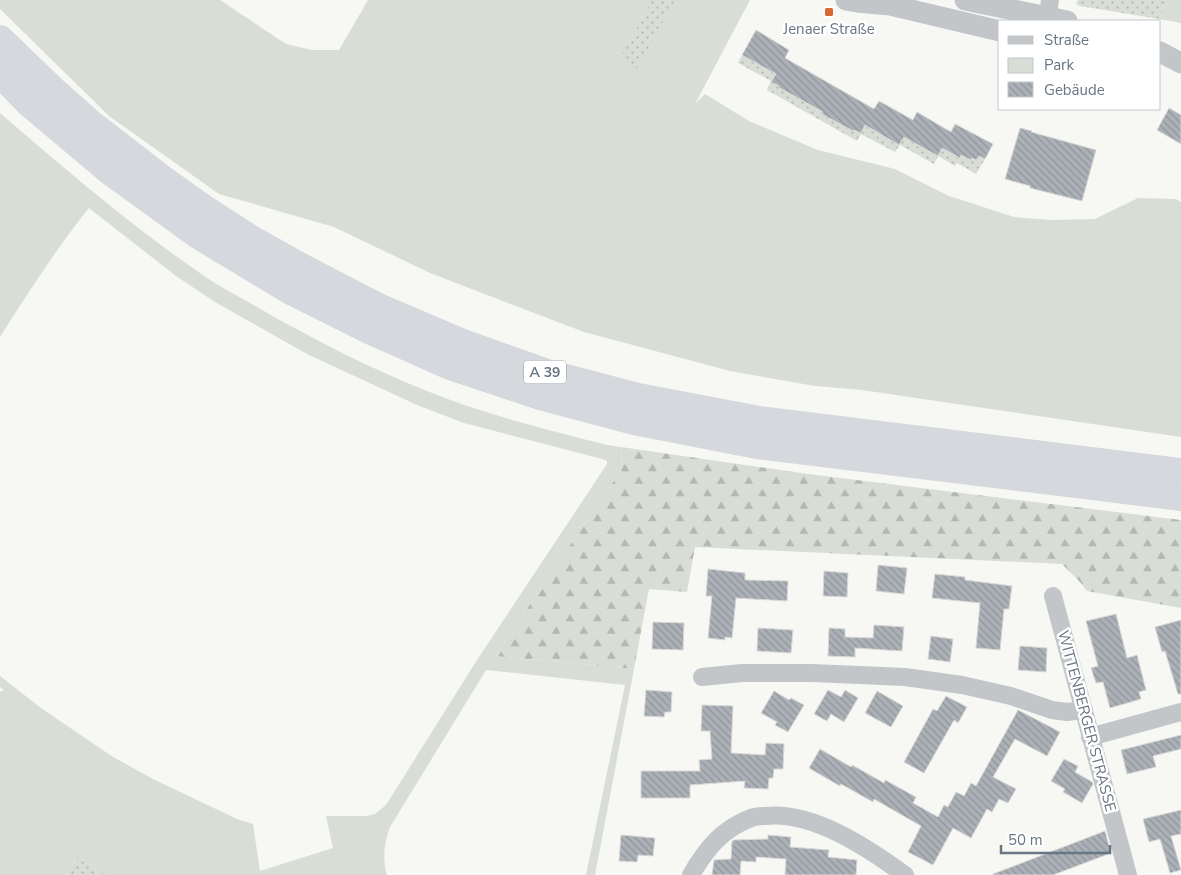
<svg xmlns="http://www.w3.org/2000/svg" width="1181" height="875" font-family="'Nunito Sans',sans-serif">
	<style>
		.green { fill: #d8ded5 }
		.forest { fill: url(#forest-firs) }
		.garden { fill: url(#garden-dots) }
		.building { fill: url(#building-back-hatch); stroke: #d8d8d6 }
		.lines { fill: none; stroke-linecap: round; stroke-linejoin: round }
		.minor { stroke: #c2c6c9; stroke-width: 18 }
		.tertiary { stroke: #c2c6c9; stroke-width: 21 }
		.motorway { stroke: #d5d8dc; stroke-width: 28 }
		.poi-dot { fill: #d96732; stroke: #fff; stroke-width: 2 }
		.labels { text-anchor: middle; stroke-width: 5; stroke-linejoin: round; paint-order: stroke }
		.shield { fill: #fff; stroke: #959ea8; stroke-width: 1 }
		.shield-label { font-size: 14px; font-weight: bold; fill: #687583 }
		.poi-label { font-size: 15px; fill: #687583; stroke: #fff }
		.street-label { font-size: 15px; fill: #687583; stroke: #fff }
	</style>
	<defs>
		<pattern id="forest-firs" width="22" height="20" patternUnits="userSpaceOnUse" patternTransform="scale(1.25)"><rect width="22" height="20" fill="#d8ded5"/><path d="M5 1l3.5 6h-7zM16 11l3.5 6h-7z" fill="#b3b9b2"/></pattern>
		<pattern id="garden-dots" width="8" height="8" patternUnits="userSpaceOnUse" patternTransform="scale(1.25)"><rect width="8" height="8" fill="#d8ded5"/><path d="M2 2h.1M6 6h.1" fill="none" stroke="#b3b9b2" stroke-width="1.8" stroke-linecap="round"/></pattern>
		<pattern id="building-back-hatch" width="6" height="6" patternUnits="userSpaceOnUse" patternTransform="scale(1.25)"><rect width="6" height="6" fill="#abb1b7"/><path d="M-1 5l2 2M0 0l6 6M5-1l2 2" fill="none" stroke="#8f959a"/></pattern>
	</defs>
	<rect width="100%" height="100%" fill="#f7f7f4"/>
	<g class="green">
		<polygon points="0,0 220,0 286,44 312,50 339,50 368,0 750,0 695,104 705,94 749,121 818,150 895,169 949,196 1014,217 1051,220 1095,219 1138,198 1176,199 1181,202 1181,437 862,390 815,386 730,371 584,332 430,273 334,227 219,194 109,116 0,9"/>
		<polygon points="1169,0 1181,0 1181,23 1159,19"/>
		<path d="M0,113C67,171 134,228 207,278C227,291 249,302 269,314C319,342 370,368 422,389C482,414 545,429 607,445L621,447L622,469L495,656L634,669L595,875H586L625,685L486,670L390,827C384,844 382,858 387,875H106L78,857L65,875H0V692L4,690L0,687V676L41,708L113,757L153,779L237,819L253,824L260,871L333,848L326,816H367L375,814L386,805L477,660L607,464V461L602,459L464,423L417,405L307,354L215,302L176,276L89,208C56,249 28,293 0,337Z"/>
	</g>
	<polygon class="forest" points="621,447 808,474 1181,520 1181,608 1087,591 1079,581 1062,564 695,547 687,592 649,589 634,669 495,656 622,469"/>
	<g class="garden">
		<polygon points="652,0 675,0 636,70 620,58"/>
		<polygon points="1078,0 1169,0 1159,19 1080,6 1076,4"/>
		<polygon points="742,55 776,74 771,81 779,86 778,87 808,104 817,107 816,109 823,112 823,114 853,131 854,130 861,133 865,125 899,145 904,137 938,156 942,148 959,158 961,155 976,160 979,156 985,159 976,174 957,163 955,166 938,156 934,164 900,145 895,152 861,134 857,141 767,90 771,81 738,63"/>
		<polygon points="78,857 106,875 65,875"/>
	</g>
	<g class="building">
		<polygon points="756,30 789,50 785,58 874,109 879,101 913,120 917,112 951,132 955,124 993,144 985,159 979,156 976,160 972,158 971,160 961,155 960,158 942,148 938,156 904,137 899,145 865,125 861,133 854,130 853,131 822,114 823,112 816,108 778,87 779,86 771,82 776,74 742,55"/>
		<polygon points="1169,108 1181,115 1181,144 1157,130"/>
		<polygon points="1020,128 1032,131 1031,132 1096,150 1082,201 1030,188 1030,186 1005,179"/>
		<polygon points="878,565 907,568 904,594 876,591"/>
		<polygon points="708,569 745,573 745,580 788,581 787,601 736,598 732,638 725,637 725,640 708,638 712,596 706,596"/>
		<polygon points="824,571 848,573 847,597 823,596"/>
		<polygon points="935,574 965,577 965,580 1012,586 1009,609 1004,609 1000,650 976,648 980,603 932,598"/>
		<polygon points="1116,614 1127,658 1137,655 1146,690 1139,692 1141,699 1110,708 1103,682 1096,683 1091,668 1098,666 1086,621"/>
		<polygon points="1181,620 1181,694 1178,694 1165,651 1162,652 1155,627"/>
		<polygon points="653,622 684,623 683,650 652,649"/>
		<polygon points="874,625 904,627 902,651 855,648 855,657 828,656 829,628 845,629 845,637 873,638"/>
		<polygon points="758,628 793,630 791,653 757,651"/>
		<polygon points="931,636 953,639 950,662 928,659"/>
		<polygon points="1020,646 1047,648 1046,672 1018,670"/>
		<polygon points="646,690 672,692 671,712 665,712 664,717 644,716"/>
		<polygon points="828,690 841,697 845,690 858,698 844,722 831,714 827,721 814,714"/>
		<polygon points="774,691 789,700 791,698 804,705 788,732 775,725 777,722 761,713"/>
		<polygon points="877,691 903,706 891,727 865,713"/>
		<polygon points="946,696 967,707 958,723 954,720 924,773 904,762 933,709 937,711"/>
		<polygon points="702,705 733,706 731,753 765,755 766,743 784,744 783,769 774,769 773,778 769,778 768,789 744,788 745,781 690,785 690,798 641,798 641,771 700,771 699,760 712,759 710,731 701,731"/>
		<polygon points="1018,710 1060,732 1047,756 1015,739 993,777 1016,789 1008,803 999,799 992,812 987,809 971,838 953,828 933,865 908,852 921,826 874,799 873,802 841,784 840,786 809,768 820,749 851,767 852,765 884,783 885,780 916,797 913,803 938,817 944,805 948,807 956,792 964,796 971,783 976,786"/>
		<polygon points="1181,735 1181,749 1153,756 1156,767 1127,774 1121,750"/>
		<polygon points="1064,759 1078,766 1075,772 1092,782 1093,784 1082,803 1063,792 1065,789 1051,781"/>
		<polygon points="1181,810 1181,834 1171,836 1181,870 1170,873 1160,839 1149,842 1143,819"/>
		<polygon points="1105,831 1111,853 1053,875 993,875 993,874"/>
		<polygon points="621,835 655,838 653,856 638,855 637,862 619,861"/>
		<polygon points="768,835 791,837 790,847 829,850 828,857 857,860 856,875 785,875 786,859 756,857 756,862 741,861 740,875 712,875 714,860 731,859 732,841 734,840 768,839"/>
	</g>
	<g class="lines">
		<g class="minor">
			<polyline points="1047,21 1050,0"/>
			<polyline points="1053,596 1128,875"/>
			<polyline points="702,677 742,673 812,673 905,677 962,685 1011,696 1052,710 1067,712 1084,710"/>
			<polyline points="1090,737 1181,712"/>
			<path d="M691,875C706,849 722,829 751,818C756,816 761,816 766,816C813,811 868,848 905,875"/>
		</g>
		<g class="tertiary">
			<polyline points="846,0 857,2 890,5 1000,31"/>
			<polyline points="965,0 1067,21"/>
			<polyline points="1160,52 1181,63"/>
		</g>
		<g class="motorway">
			<polyline points="0,39 55,92 90,123 165,181 203,208 251,239 301,267 378,307 460,342 547,373 638,397 759,420 1181,472"/>
			<polyline points="0,73 29,103 111,172 198,235 291,291 369,330 450,366 540,396 634,421 757,445 1181,497"/>
		</g>
	</g>
	<rect class="poi-dot" x="824" y="7" width="10" height="10" rx="2.5"/>
	<g class="labels">
		<rect class="shield" x="524" y="360.5" width="42" height="23" rx="4"/>
		<g class="shield-label">
			<text x="545" y="377">A 39</text>
		</g>
		<g class="poi-label">
			<text x="829" y="34">Jenaer Straße</text>
		</g>
		<g class="street-label">
			<text transform="translate(1087 721) rotate(75)" y="5">WITTENBERGER STRASSE</text>
		</g>
	</g>
	<rect x="998" y="20" width="162" height="90" fill="#ffffff" stroke="#c3c8cd"/>
	<rect x="1008" y="36" width="25" height="8" fill="#c2c6c9" stroke="#c3c8cd"/>
	<text x="1044" y="45" font-size="15" fill="#687583">Straße</text>
	<rect x="1008" y="58" width="25" height="15" fill="#d8ded5" stroke="#c3c8cd"/>
	<text x="1044" y="70" font-size="15" fill="#687583">Park</text>
	<rect x="1008" y="82" width="25" height="15" fill="url(#building-back-hatch)" stroke="#c3c8cd"/>
	<text x="1044" y="95" font-size="15" fill="#687583">Gebäude</text>
	<path d="M1001 845v8h109v-8" fill="none" stroke="#687583" stroke-width="2.5"/>
	<text x="1008" y="845" font-size="15" fill="#687583" stroke="#ffffff" stroke-width="4" paint-order="stroke">50 m</text>
</svg>
